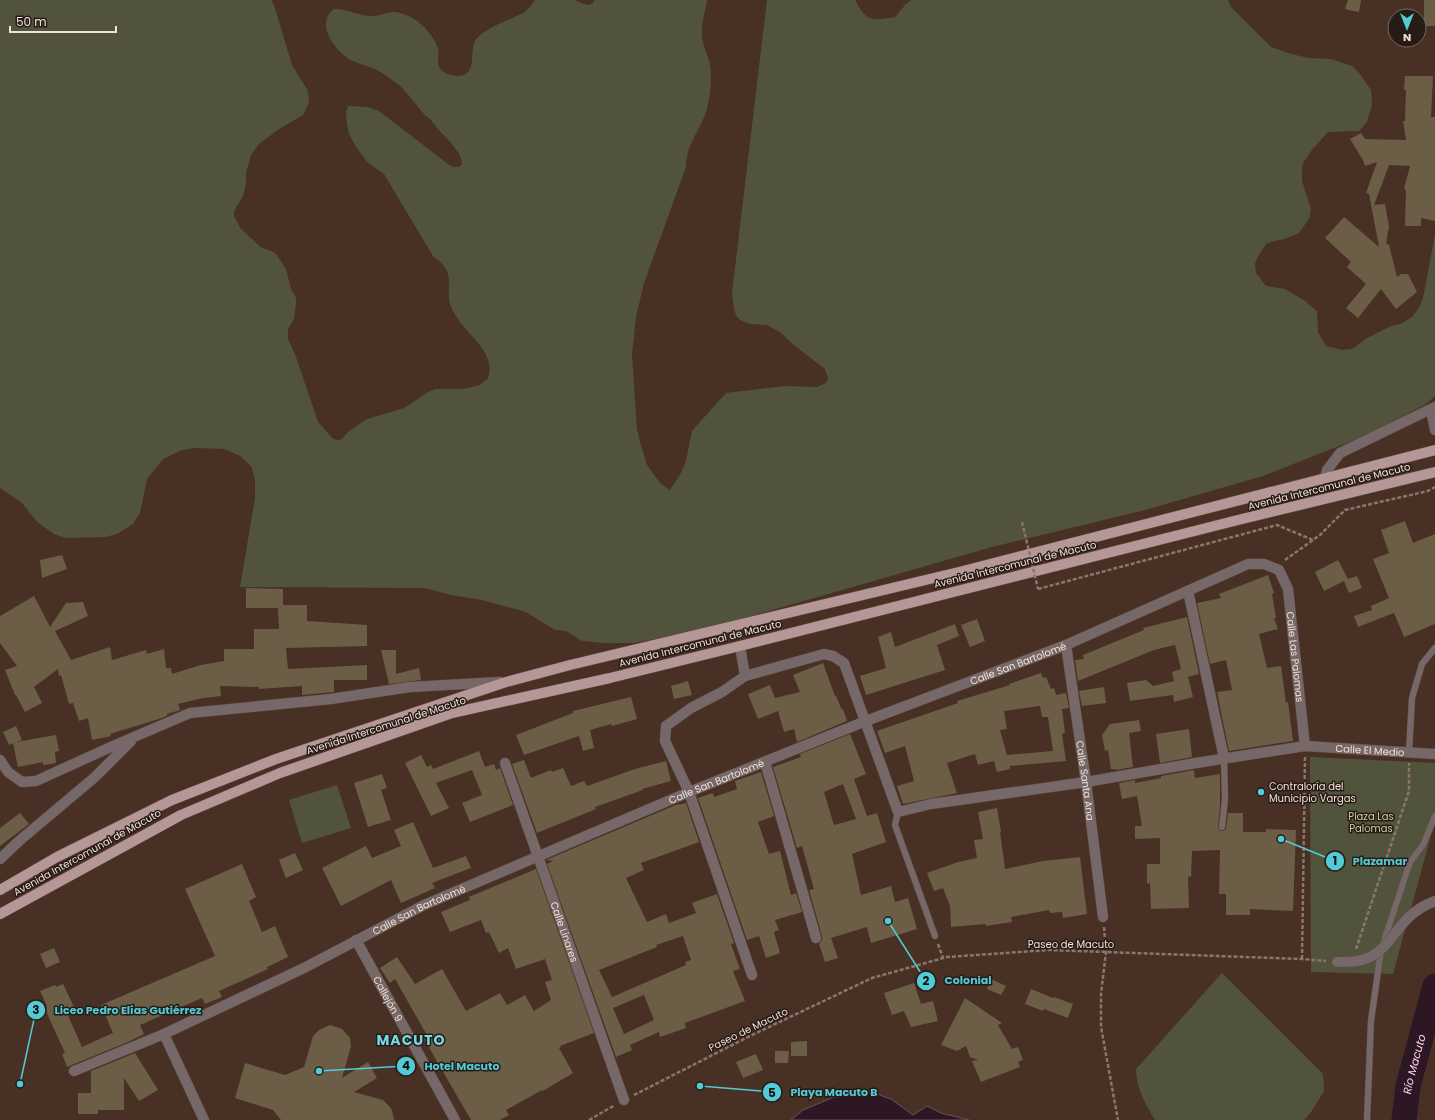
<svg xmlns="http://www.w3.org/2000/svg" width="1435" height="1120" font-family="Poppins,sans-serif">
	<style>
		.green { fill: #52533c }
		.water { fill: #2d1724; stroke: #68545a }
		.lines { fill: none; stroke-linecap: round; stroke-linejoin: round }
		.river { stroke: #2d1724; stroke-width: 25 }
		.building { fill: #6c5d46; fill-rule: evenodd }
		.lane-casing { stroke: #634c41; stroke-width: 7 }
		.street-casing { stroke: #634c41; stroke-width: 11 }
		.primary-casing { stroke: #634c41; stroke-width: 11 }
		.path { stroke: #8a766b; stroke-width: 2.5; stroke-dasharray: 4 2; stroke-linecap: butt }
		.lane { stroke: #766868; stroke-width: 6 }
		.street { stroke: #766868; stroke-width: 10 }
		.primary { stroke: #b59798; stroke-width: 10 }
		.street-bridge-casing { stroke: #634c41; stroke-width: 11; stroke-linecap: butt }
		.path-bridge { stroke: #8a766b; stroke-width: 2.5; stroke-dasharray: 4 2; stroke-linecap: butt }
		.street-bridge { stroke: #766868; stroke-width: 10 }
		.poi-dot { fill: #52cbd7; stroke: #261b15; stroke-width: 1.5 }
		.labels { text-anchor: middle; stroke-width: 3; stroke-linejoin: round; paint-order: stroke }
		.street-label { font-size: 10px; fill: #f1e1d9; stroke: #261b15 }
		.poi-label { font-size: 10px; fill: #f1e1d9; stroke: #261b15; text-anchor: start }
		.park-label { font-size: 10px; fill: #cdd09b; stroke: #261b15 }
		.water-label { font-size: 11px; font-style: italic; fill: #fed3ea; stroke: #261b15 }
		.district-label { font-size: 14px; font-weight: bold; letter-spacing: 1px; fill: #71dce7; stroke: #261b15 }
		.leader { fill: none; stroke: #52cbd7; stroke-width: 1.5 }
		.callout-dot { fill: #52cbd7; stroke: #261b15; stroke-width: 1.5 }
		.mark-label { font-size: 12px; text-anchor: middle; font-weight: bold; fill: #111 }
		.callout-label { font-size: 11px; text-anchor: middle; font-weight: bold; fill: #52cbd7; stroke: #261b15; stroke-width: 3; stroke-linejoin: round; paint-order: stroke }
	</style>
	<rect width="100%" height="100%" fill="#483024"/>
	<g class="green">
		<path d="M0,0H271L274,5L292,65L308,91L309,103L303,115L279,129L259,144L251,155L246,173V184L243,196L234,211V216L241,229L262,248L271,251L276,254L286,269L291,289L296,298V304L294,319L288,329V339L295,354L318,422L333,439L338,440L342,439L349,431L367,419L404,408L430,391L435,389H460L468,388L480,385L488,378C497,353 467,335 456,316C453,311 449,305 449,299C448,290 451,278 446,269C443,263 437,260 433,256L384,174L367,162L355,145L349,134L347,124L346,112L348,106L367,107L379,111L448,164L453,167H459L462,164C462,149 439,133 431,120L426,116C417,107 405,88 395,82C389,78 382,72 375,69C366,65 357,64 349,59C334,49 315,24 334,9C347,9 359,16 372,16C380,16 386,12 393,12C404,12 418,20 425,28C430,33 436,42 438,48C439,53 438,59 438,64C440,74 457,79 466,74C476,69 469,46 477,38C489,26 510,20 525,12L529,8L535,0H574L587,5L592,4L595,0H707C706,11 701,22 702,34C702,42 706,52 709,60C712,71 711,92 708,104C704,126 686,142 686,167L644,283L636,317L632,355L637,429L640,442L647,465L660,483L670,490L681,473L686,461L692,431L726,393L786,386L817,387L826,383L828,379L825,369L795,346L781,333L767,325L750,324L740,320L736,315L734,309L732,293L767,0H855C866,22 873,21 895,17L905,5L911,0H1228L1231,7L1271,47L1291,54L1309,58L1331,59L1352,66L1360,74L1371,90L1372,105L1367,122L1359,131L1328,132L1312,150L1303,163L1302,168V181L1311,209L1309,219L1299,233L1284,239L1267,243L1260,253L1255,263L1256,273L1266,286L1285,289L1305,301L1317,311L1318,332L1326,346L1342,350L1352,349L1367,338L1391,326L1401,324L1412,317L1419,308L1423,298L1435,235V396L1426,404L1372,433L1263,476L1145,510L992,547L699,631L634,643H605L582,641L566,631L555,630L526,612L482,600L451,595L424,588L240,587L255,498V481L252,468L249,464L240,456L224,449L195,448L182,450L163,459L147,479L140,513L133,524L117,534L105,537L65,538L54,534L37,522L22,503L0,488Z"/>
		<polygon points="1310,757 1435,763 1435,821 1393,974 1311,972"/>
		<polygon points="337,785 351,828 302,843 289,800"/>
		<path d="M1222,973L1323,1074L1324,1091L1311,1112L1304,1120H1155C1145,1104 1136,1087 1136,1069Z"/>
	</g>
	<polygon class="water" points="874,1093 891,1099 913,1115 927,1106 941,1113 969,1120 791,1120 803,1110 834,1097"/>
	<g class="lines">
		<path class="river" id="s1" d="M1404,1120L1408,1086L1435,986"/>
	</g>
	<g class="building">
		<polygon points="1348,0 1361,0 1359,12 1345,9"/>
		<rect x="1424" y="0" width="11" height="26"/>
		<polygon points="1405,76 1433,76 1431,117 1435,117 1435,221 1421,218 1421,226 1405,226 1406,190 1404,189 1410,166 1389,165 1374,205 1385,204 1389,227 1386,243 1389,245 1397,277 1401,274 1408,274 1417,292 1396,309 1381,289 1358,318 1346,308 1366,284 1347,267 1351,262 1325,238 1344,217 1379,247 1369,194 1366,193 1377,162 1365,166 1363,160 1350,139 1361,133 1365,139 1406,140 1403,121 1405,121 1406,90 1404,90"/>
		<polygon points="1405,521 1413,543 1435,534 1435,624 1404,637 1394,613 1358,627 1354,616 1372,610 1371,606 1389,598 1373,559 1389,553 1381,530"/>
		<polygon points="62,555 67,569 42,578 40,560"/>
		<polygon points="1338,560 1348,579 1357,576 1362,588 1349,593 1344,581 1324,591 1315,572"/>
		<polygon points="1268,575 1274,593 1272,594 1276,618 1274,618 1278,629 1259,634 1267,668 1281,666 1286,703 1288,702 1293,741 1229,751 1217,692 1232,690 1226,660 1210,664 1197,603 1221,598 1219,594"/>
		<polygon points="246,588 283,589 283,605 307,605 307,621 367,625 367,646 286,648 288,669 367,665 367,680 334,680 334,692 302,695 302,686 259,689 259,687 220,686 221,696 203,698 178,704 180,710 167,714 167,716 162,718 110,734 111,736 92,740 88,718 79,721 73,703 69,704 61,675 59,676 58,669 34,687 42,703 25,712 16,695 15,695 5,670 17,666 0,643 0,616 34,596 50,627 66,603 83,602 88,616 55,631 71,660 110,647 112,660 146,650 147,654 164,649 166,668 171,668 172,674 201,665 224,661 224,649 254,649 254,629 279,629 278,608 246,608"/>
		<polygon points="1187,617 1199,674 1188,677 1193,697 1174,702 1173,695 1130,701 1127,683 1146,680 1153,686 1174,681 1172,672 1181,669 1175,645 1154,650 1078,681 1075,660 1084,659 1083,655 1144,630 1143,628"/>
		<polygon points="977,619 985,641 970,647 961,625"/>
		<polygon points="955,624 959,636 937,645 945,670 866,695 860,676 886,668 878,637 891,632 895,647"/>
		<polygon points="381,650 396,650 396,674 419,668 421,680 389,684"/>
		<polygon points="823,663 835,696 836,696 842,710 843,709 847,721 797,742 794,729 784,732 778,711 758,719 748,694 770,685 775,698 800,692 793,675"/>
		<path d="M1041,673L1043,678L1046,677L1051,689L1054,688L1056,695L1066,693L1069,708L1062,709L1065,733L1062,734L1066,761L1010,766V769L997,772L994,761L978,765L975,754L947,763L957,793L903,804L897,786L914,781L905,746L885,753L877,731L958,703L957,701L1010,685L1009,684ZM1040,706L1042,717H1048L1053,751L1007,755L1000,730L1007,729L1004,711Z"/>
		<polygon points="688,681 692,695 674,699 671,686"/>
		<polygon points="1104,687 1106,703 1082,706 1079,691"/>
		<polygon points="631,697 637,719 612,726 611,724 590,730 594,748 583,751 579,736 524,755 516,735 573,713 573,711"/>
		<polygon points="1139,720 1141,731 1129,733 1133,767 1116,770 1116,769 1111,769 1108,750 1105,751 1102,735 1110,724"/>
		<polygon points="16,726 22,740 16,742 56,735 59,751 55,752 56,763 43,765 43,762 18,767 13,743 9,745 3,732"/>
		<polygon points="1189,729 1192,757 1160,763 1156,734"/>
		<path d="M850,734L866,774L854,779L867,816L877,813L886,842L852,854L861,895L891,886L895,902L908,898L917,929L871,943L867,927L831,938L838,958L825,962L819,944L822,940V936L809,890L814,889L802,846L797,848L773,767L801,757L800,754ZM843,784L856,819L834,825L824,792Z"/>
		<polygon points="479,751 485,767 494,764 496,770 500,768 513,805 470,822 462,803 482,795 472,770 436,783 449,808 431,816 405,763 421,755 427,767 431,765 433,769"/>
		<polygon points="524,760 531,778 551,770 552,772 563,768 571,786 584,781 587,786 635,769 666,761 671,781 642,789 643,790 595,807 596,809 537,833 512,764"/>
		<polygon points="1194,770 1195,778 1220,774 1220,805 1218,827 1220,831 1223,831 1226,829 1228,813 1243,813 1243,832 1266,832 1266,829 1296,830 1293,911 1250,909 1250,915 1226,915 1226,894 1219,894 1220,850 1192,851 1191,877 1188,876 1189,908 1151,909 1150,883 1147,884 1147,864 1160,864 1160,838 1135,839 1135,826 1142,826 1137,796 1122,799 1119,783 1135,780 1135,783 1161,778 1161,776"/>
		<polygon points="761,772 774,816 758,822 769,854 780,851 791,895 796,893 802,912 775,920 779,930 774,932 780,953 766,958 759,936 747,940 698,798 713,793 714,797 737,789 735,781"/>
		<polygon points="382,774 387,788 381,790 391,820 368,827 354,783"/>
		<path d="M686,803L699,842L641,863L644,870L626,878L647,922L666,914L669,923L696,913L692,903L717,894L734,943L731,944L740,969L733,971L745,1001L685,1023L686,1028L660,1037L659,1032L630,1045L632,1050L616,1057L547,864L553,861L546,860L678,804V805ZM683,936L691,960L685,962L686,965L612,997L599,970L657,947L656,945ZM644,995L654,1020L624,1034L613,1008Z"/>
		<polygon points="997,808 1001,832 1000,832 1005,869 1043,861 1080,857 1087,914 1063,918 1062,912 1050,913 1049,910 1011,917 1012,922 986,926 986,924 951,927 950,906 943,888 934,891 927,873 958,862 977,858 974,840 983,839 978,812"/>
		<polygon points="20,813 29,824 0,846 0,828"/>
		<polygon points="413,822 433,868 466,856 471,868 432,883 435,888 401,903 391,880 341,906 322,868 366,846 372,858 401,846 394,830"/>
		<polygon points="295,853 303,870 286,878 279,860"/>
		<polygon points="242,864 256,897 249,901 262,932 275,926 288,957 267,967 268,969 219,991 222,997 205,1004 202,998 140,1025 144,1034 128,1042 67,1067 62,1054 65,1053 44,1007 47,1006 40,991 55,985 56,987 63,984 74,1007 66,1011 82,1047 113,1033 101,1005 215,956 185,889"/>
		<polygon points="536,869 594,1033 560,1046 561,1047 559,1048 573,1073 543,1091 542,1090 506,1110 509,1115 500,1120 471,1120 424,1039 428,1037 395,979 390,983 380,968 397,957 415,984 442,969 466,1011 500,993 507,1005 525,995 534,1011 551,1000 545,982 552,980 545,959 516,969 508,948 499,953 489,932 486,933 481,920 450,932 441,912 470,900 469,897"/>
		<polygon points="54,948 60,962 46,968 40,954"/>
		<polygon points="991,979 1006,986 1001,995 987,989"/>
		<polygon points="914,983 921,1004 933,1001 938,1021 911,1027 904,1011 892,1015 884,993"/>
		<polygon points="1031,989 1053,998 1054,997 1073,1004 1068,1018 1044,1009 1043,1011 1025,1004"/>
		<polygon points="965,998 1002,1023 998,1025 1012,1049 1018,1047 1023,1060 1018,1062 1020,1067 981,1082 972,1061 978,1060 970,1057 966,1046 957,1051 941,1045"/>
		<polygon points="330,1025 342,1029 350,1038 351,1046 342,1078 368,1062 377,1078 354,1092 383,1100 388,1105 392,1110 394,1120 281,1120 273,1110 235,1098 245,1063 285,1075 304,1067 313,1036 319,1030"/>
		<polygon points="807,1041 807,1056 791,1056 791,1042"/>
		<polygon points="775,1051 789,1051 788,1063 775,1063"/>
		<polygon points="135,1053 158,1090 139,1101 124,1078 124,1110 98,1110 98,1114 78,1114 78,1093 91,1093 91,1071"/>
		<polygon points="756,1054 763,1070 743,1078 736,1062"/>
	</g>
	<g class="lines">
		<defs>
			<g id="lane">
				<polyline points="1409,752 1412,698 1422,664 1435,648"/>
				<polyline points="898,812 895,825 935,936"/>
				<polyline points="1222,827 1225,799 1224,758"/>
				<polyline points="1367,1120 1371,1021 1381,950 1410,862 1423,845 1435,816"/>
			</g>
			<g id="street">
				<polyline points="1431,410 1435,430"/>
				<polyline points="1325,478 1327,470 1340,453 1435,407"/>
				<polyline points="1188,591 1224,758"/>
				<path id="s2" d="M1066,645L1086,782L1103,917"/>
				<polyline points="740,646 745,676"/>
				<polyline points="0,760 8,772 22,782 36,781 113,746 190,713 331,699 410,687 500,682"/>
				<polyline points="765,762 816,938"/>
				<path id="s3" d="M505,763L624,1100"/>
				<polyline points="0,859 19,841 95,777 131,741"/>
				<path id="s4" d="M356,940L455,1120"/>
				<path id="s5" d="M752,975L689,792L665,741L666,726L691,708L722,692L745,676L824,654L833,656L844,663L898,812L931,804L1086,782L1196,763L1305,746L1435,754"/>
				<polyline points="164,1034 204,1120"/>
				<path id="s6" d="M74,1071L164,1034L304,968L424,905L689,792L866,721L1066,645L1248,564H1264L1279,570L1288,589L1305,746"/>
			</g>
			<g id="primary">
				<polyline points="0,890 57,857 172,800 276,759 506,682 570,665 959,572 1435,450"/>
				<polyline points="0,914 181,815 280,773 452,713 610,678 740,646 1238,520 1435,472"/>
			</g>
		</defs>
		<use href="#lane" class="lane-casing"/>
		<use href="#street" class="street-casing"/>
		<use href="#primary" class="primary-casing"/>
		<g class="path">
			<polyline points="1285,560 1320,535 1345,510 1428,491 1435,487"/>
			<polyline points="1038,589 1277,525 1313,540"/>
			<polyline points="1104,927 1106,952 1101,994 1101,1027 1118,1120"/>
			<polyline points="938,944 943,958"/>
			<polyline points="1356,949 1409,791 1409,763"/>
			<polyline points="1302,959 1305,756"/>
			<polyline points="634,1095 748,1037 872,978 947,957 1049,950 1302,959 1326,961"/>
			<polyline points="589,1120 615,1105"/>
		</g>
		<use href="#lane" class="lane"/>
		<use href="#street" class="street"/>
		<use href="#primary" class="primary"/>
		<defs>
			<path id="street-bridge" d="M1337,962C1349,962 1360,962 1370,957C1387,949 1396,929 1409,917C1416,910 1425,905 1435,901"/>
		</defs>
		<use href="#street-bridge" class="street-bridge-casing"/>
		<polyline class="path-bridge" points="1022,522 1038,589"/>
		<use href="#street-bridge" class="street-bridge"/>
	</g>
	<circle class="poi-dot" cx="1261" cy="792" r="4"/>
	<g class="labels">
		<g class="street-label">
			<text transform="translate(1329 486) rotate(-14)" y="4">Avenida Intercomunal de Macuto</text>
			<text transform="translate(1015 564) rotate(-14)" y="4">Avenida Intercomunal de Macuto</text>
			<text transform="translate(700 643) rotate(-14)" y="4">Avenida Intercomunal de Macuto</text>
			<text dy="4" stroke="none"><textPath href="#s6" startOffset="1401">Calle Las Palomas</textPath></text>
			<text dy="4" stroke="none"><textPath href="#s6" startOffset="1029">Calle San Bartolomé</textPath></text>
			<text transform="translate(386 725) rotate(-18)" y="4">Avenida Intercomunal de Macuto</text>
			<text dy="4" stroke="none"><textPath href="#s5" startOffset="1099">Calle El Medio</textPath></text>
			<text dy="4" stroke="none"><textPath href="#s2" startOffset="137">Calle Santa Ana</textPath></text>
			<text dy="4" stroke="none"><textPath href="#s6" startOffset="705">Calle San Bartolomé</textPath></text>
			<text transform="translate(87 852) rotate(-29)" y="4">Avenida Intercomunal de Macuto</text>
			<text dy="4" stroke="none"><textPath href="#s6" startOffset="381">Calle San Bartolomé</textPath></text>
			<text dy="4" stroke="none"><textPath href="#s3" startOffset="179">Calle Linares</textPath></text>
			<text x="1071" y="948">Paseo de Macuto</text>
			<text dy="4" stroke="none"><textPath href="#s4" startOffset="67">Callejón 9</textPath></text>
			<text transform="translate(748 1029) rotate(-26)" y="4">Paseo de Macuto</text>
		</g>
		<g class="poi-label">
			<text x="1269" y="790">Contraloría del<tspan x="1269" dy="12">Municipio Vargas</tspan></text>
		</g>
		<g class="park-label">
			<text x="1371" y="820">Plaza Las<tspan x="1371" dy="12">Palomas</tspan></text>
		</g>
		<g class="water-label">
			<text dy="4" stroke="none"><textPath href="#s1" startOffset="57">Río Macuto</textPath></text>
		</g>
		<g class="district-label">
			<text x="411" y="1045">MACUTO</text>
		</g>
	</g>
	<path class="leader" d="M1281 839L1335 861M888 921L926 981M20 1084L36 1010M319 1071L406 1066M700 1086L772 1092"/>
	<g class="callout-dot">
		<circle cx="1281" cy="839" r="4"/>
		<circle cx="888" cy="921" r="4"/>
		<circle cx="20" cy="1084" r="4"/>
		<circle cx="319" cy="1071" r="4"/>
		<circle cx="700" cy="1086" r="4"/>
		<circle cx="1335" cy="861" r="10"/>
		<circle cx="926" cy="981" r="10"/>
		<circle cx="36" cy="1010" r="10"/>
		<circle cx="406" cy="1066" r="10"/>
		<circle cx="772" cy="1092" r="10"/>
	</g>
	<g class="mark-label">
		<text x="1335" y="865">1</text>
		<text x="926" y="985">2</text>
		<text x="36" y="1014">3</text>
		<text x="406" y="1070">4</text>
		<text x="772" y="1097">5</text>
	</g>
	<g class="callout-label">
		<text x="1380" y="865">Plazamar</text>
		<text x="968" y="984">Colonial</text>
		<text x="128" y="1014">Liceo Pedro Elías Gutiérrez</text>
		<text x="462" y="1070">Hotel Macuto</text>
		<text x="834" y="1096">Playa Macuto B</text>
	</g>
	<g transform="translate(1407 28) rotate(180)"><circle r="19" fill="#261b15" stroke="#776a63"/>
	<path d="M0-3L7 15L0 10L-7 15Z" fill="#52cbd7"/>
	<text y="-6" font-size="11" font-weight="bold" text-anchor="middle" fill="#f1e1d9">N</text>
	</g>
	<path d="M10 26v6h106v-6" fill="none" stroke="#f1e1d9" stroke-width="2"/>
	<text x="16" y="26" font-size="12" fill="#f1e1d9" stroke="#261b15" stroke-width="3" paint-order="stroke">50 m</text>
</svg>
